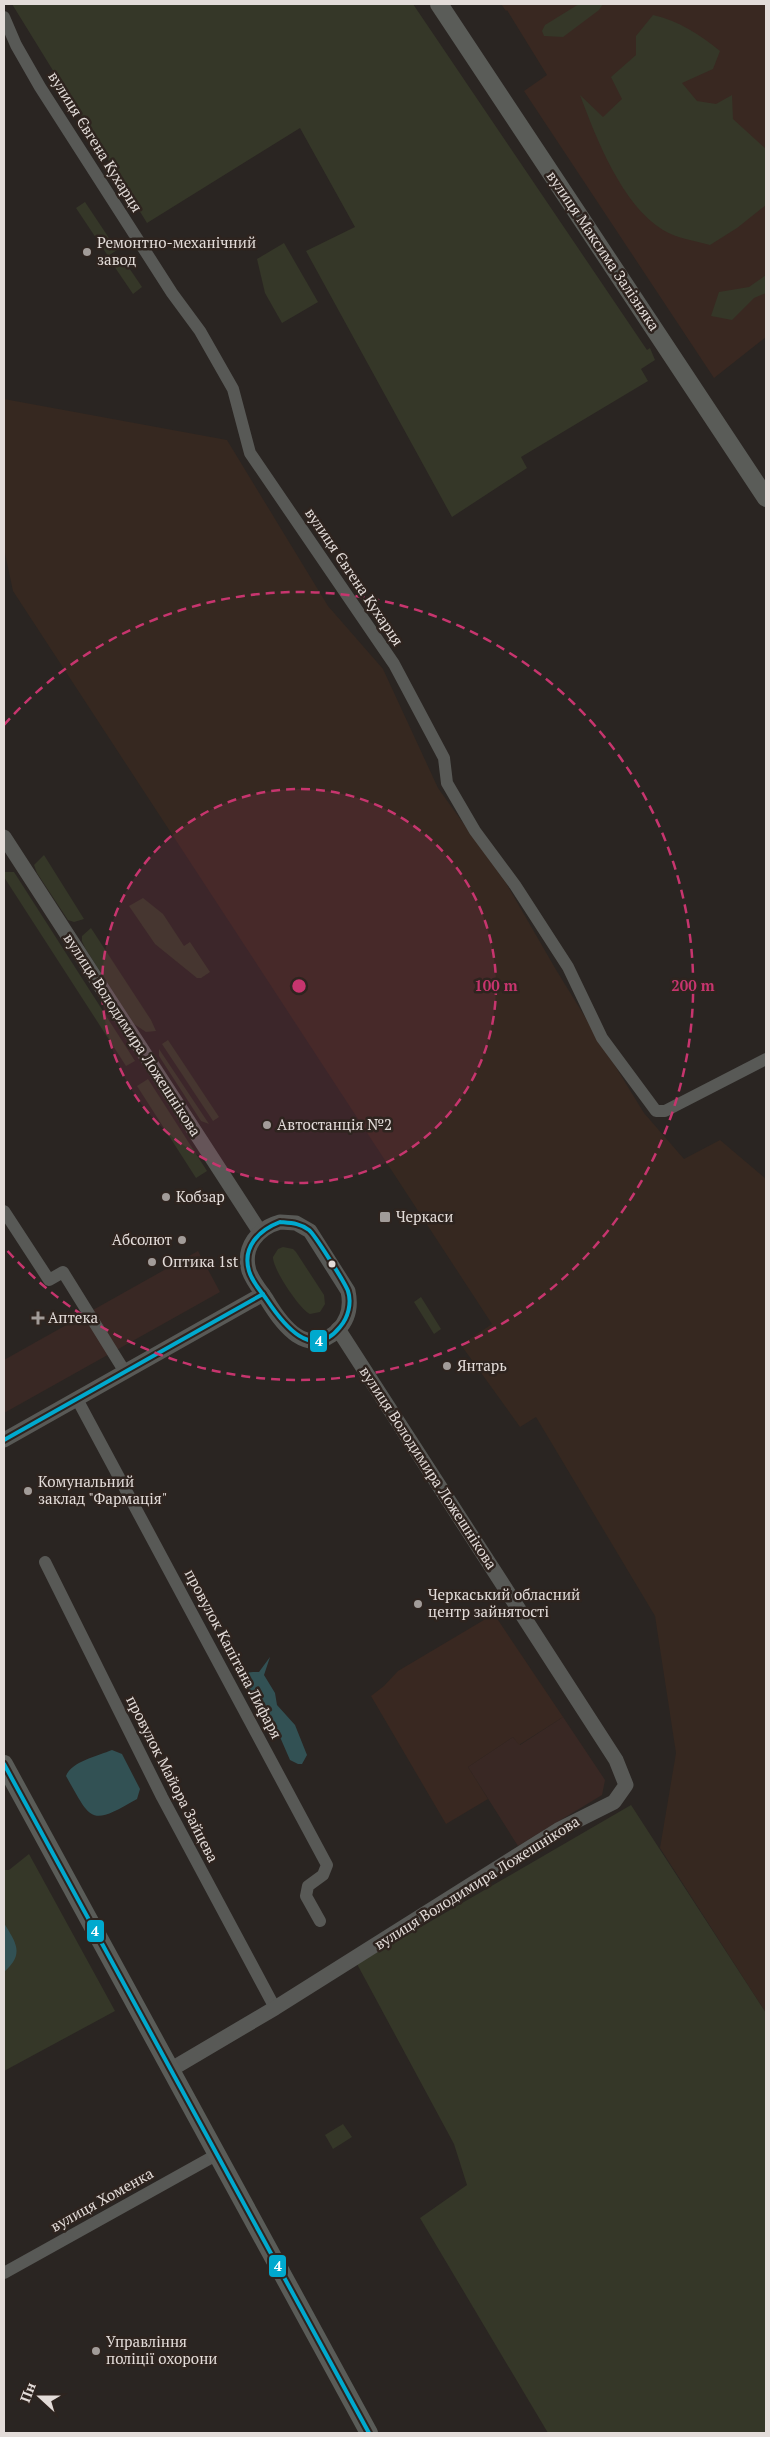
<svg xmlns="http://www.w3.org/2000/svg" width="770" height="2437" font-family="'PT Serif',serif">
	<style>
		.commercial { fill: #392824 }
		.industrial { fill: #392821 }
		.built { fill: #362820 }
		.green { fill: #353728 }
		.water { fill: #325154 }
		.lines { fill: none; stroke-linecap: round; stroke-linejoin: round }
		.minor { stroke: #585956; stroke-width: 12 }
		.tertiary { stroke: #585956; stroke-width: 15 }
		.secondary { stroke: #5a5c58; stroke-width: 18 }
		.bus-1-casing { stroke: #2e241f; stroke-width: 8 }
		.bus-1 { stroke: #00a9ce; stroke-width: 4 }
		.ring { fill: none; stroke: #c7356e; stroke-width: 2.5; stroke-dasharray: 9 6 }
		.poi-dot { fill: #a29c99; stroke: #2e241f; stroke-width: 2 }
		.bus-dot { fill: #e3dcd9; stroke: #2e241f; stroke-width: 2 }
		.labels { text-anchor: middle; stroke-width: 5; stroke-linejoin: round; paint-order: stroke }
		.street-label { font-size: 15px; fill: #e3dcd9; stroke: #2e241f }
		.poi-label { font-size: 15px; fill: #e3dcd9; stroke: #2e241f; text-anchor: start }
		.centre { fill: #c7356e; stroke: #2e241f; stroke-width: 2.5 }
		.ring-label { font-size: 15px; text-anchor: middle; font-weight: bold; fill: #c7356e; stroke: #2e241f; stroke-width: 5; stroke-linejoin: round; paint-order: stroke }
		.line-badge { stroke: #2e241f; stroke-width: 2 }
		.badge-label { font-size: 14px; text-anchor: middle; font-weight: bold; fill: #fff }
	</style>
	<rect width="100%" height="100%" fill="#2a2522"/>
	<g class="commercial">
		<polygon points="198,1251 220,1292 4,1413 4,1360"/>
		<polygon points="563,1717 605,1780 602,1795 518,1846 468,1767 513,1737 520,1745"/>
	</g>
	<g class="industrial">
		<polygon points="501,4 766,4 766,337 714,378 524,91 547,75 507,10 506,11"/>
		<polygon points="494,1614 563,1717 519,1745 513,1737 468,1767 488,1799 446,1824 371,1696 384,1686 398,1671"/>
	</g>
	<polygon class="built" points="4,399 227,440 328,606 383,669 438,788 506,883 555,968 644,1113 684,1159 720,1140 766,1179 766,2013 660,1848 676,1753 655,1616 536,1417 520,1427 461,1345 492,1324 13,591 4,549"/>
	<g class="green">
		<polygon points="12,4 413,4 647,350 650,348 655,360 641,369 648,381 521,457 527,468 452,517 306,251 355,227 300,128 147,223"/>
		<polygon points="579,4 603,4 599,10 563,37 544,36 542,31 545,25"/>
		<path d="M653,15C679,21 699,34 720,51L713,69L682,83L697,101L716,104L732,95L733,119L766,149V205L737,228L710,245C695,241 676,238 663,230C622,205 596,138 580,95L603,117L622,99L611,77L636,55V36Z"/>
		<polygon points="85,202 117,250 108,256 76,208"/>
		<polygon points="284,243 318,302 282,323 265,293 257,259"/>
		<polygon points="123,259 142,287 133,294 114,266"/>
		<polygon points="766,275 766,293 754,298 732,320 711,316 719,292 749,287"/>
		<polygon points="44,855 84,919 74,922 68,920 37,873 34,865"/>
		<polygon points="4,872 14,872 135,1061 126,1066 4,877"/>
		<polygon points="143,898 163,914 184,946 190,942 210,972 201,978 197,978 155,944 129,906"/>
		<polygon points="91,928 151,1020 156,1031 146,1032 134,1024 85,948 82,941 82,936"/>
		<polygon points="168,1040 219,1117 213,1121 162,1044"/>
		<polygon points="159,1049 209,1124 201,1121 159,1056"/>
		<polygon points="148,1079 207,1171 196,1178 137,1086"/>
		<path d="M283,1247L293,1249L296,1252L324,1295L325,1304L320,1312L310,1314C300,1310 272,1268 273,1257L278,1249Z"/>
		<polygon points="421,1297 441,1329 434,1334 414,1302"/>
		<polygon points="631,1805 766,2013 766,2433 548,2433 420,2218 467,2185 454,2144 357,1964"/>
		<polygon points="29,1854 115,2011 4,2071 4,1870 9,1870"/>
		<polygon points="343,2124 352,2137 333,2149 325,2135"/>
	</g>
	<g class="water">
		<path d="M270,1657L264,1675L275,1693L277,1705L295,1725L307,1755L302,1764H298L290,1760L280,1737L258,1708L243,1680C244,1671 252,1672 259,1672Z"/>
		<path d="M112,1750L122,1754L140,1789L137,1799C90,1826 92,1822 66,1776C72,1761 98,1756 112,1750Z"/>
		<path d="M4,1923C16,1943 25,1954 4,1972Z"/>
	</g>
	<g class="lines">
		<g class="minor">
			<polyline points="4,17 16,45 40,87 172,293 200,331 233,389 250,453 394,664 444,758 447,783 475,831 515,885 568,967 602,1038 656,1111 665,1111 766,1059"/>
			<polyline points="4,1211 49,1280 63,1272 125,1372"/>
			<polyline points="77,1399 327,1865 323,1875 308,1886 306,1896 320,1921"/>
			<polyline points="45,1562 162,1797 275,2008"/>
			<polyline points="4,2273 216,2155"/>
		</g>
		<g class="tertiary">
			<polyline points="4,837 260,1232"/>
			<path d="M280,1222L296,1223L310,1231L348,1291C351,1305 349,1319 338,1330C307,1359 282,1325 267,1300C261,1291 253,1282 249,1271C242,1247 258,1228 280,1222Z"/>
			<polyline points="4,1440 263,1294"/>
			<polyline points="170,2070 275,2008 558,1830 614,1802 626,1785 616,1760 338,1329"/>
		</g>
		<g class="secondary">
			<polyline points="439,4 766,498"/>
			<polyline points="4,1764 369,2433"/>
		</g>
		<defs>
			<g id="bus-1">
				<path d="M280,1222C291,1223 300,1223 309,1230C315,1235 345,1283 348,1291C352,1303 348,1318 340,1327C312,1362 283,1324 267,1300C261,1291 252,1282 249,1271C242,1247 259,1230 280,1222Z"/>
				<polyline points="4,1440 263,1294"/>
				<polyline points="4,1764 369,2433"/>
			</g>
		</defs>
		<use href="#bus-1" class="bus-1-casing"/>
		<use href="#bus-1" class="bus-1"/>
	</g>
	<circle cx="299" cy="986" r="197" fill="#c7356e" fill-opacity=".12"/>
	<g class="ring">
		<circle cx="299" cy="986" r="197"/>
		<path d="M4 725A394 394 0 1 1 4 1247"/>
	</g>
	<g class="poi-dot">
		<circle cx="87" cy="252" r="5"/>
		<circle cx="267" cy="1125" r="5"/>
		<circle cx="166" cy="1197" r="5"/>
		<rect x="379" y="1211" width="12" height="12" rx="2.5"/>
		<circle cx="182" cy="1240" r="5"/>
		<circle cx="152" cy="1262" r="5"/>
		<path d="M35.5 1310.5h5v5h5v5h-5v5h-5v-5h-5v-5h5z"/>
		<circle cx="447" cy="1366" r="5"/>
		<circle cx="28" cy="1491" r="5"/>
		<circle cx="418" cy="1604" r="5"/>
		<circle cx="96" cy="2351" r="5"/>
	</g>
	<circle class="bus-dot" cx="332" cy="1264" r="4.5"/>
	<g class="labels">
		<g class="street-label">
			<text transform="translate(95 142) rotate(58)" y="5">вулиця Євгена Кухарця</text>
			<text transform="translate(603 251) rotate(56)" y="5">вулиця Максима Залізняка</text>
			<text transform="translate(354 577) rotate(56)" y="5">вулиця Євгена Кухарця</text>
			<text transform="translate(132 1035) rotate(57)" y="5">вулиця Володимира Ложешнікова</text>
			<text transform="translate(428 1468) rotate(57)" y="5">вулиця Володимира Ложешнікова</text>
			<text transform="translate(233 1654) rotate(62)" y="5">провулок Капітана Лифаря</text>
			<text transform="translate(172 1779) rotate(63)" y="5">провулок Майора Зайцева</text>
			<text transform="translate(477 1883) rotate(-32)" y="5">вулиця Володимира Ложешнікова</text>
			<text transform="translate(102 2200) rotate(-29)" y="5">вулиця Хоменка</text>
		</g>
		<g class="poi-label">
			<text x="97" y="248">Ремонтно-механічний<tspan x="97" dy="17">завод</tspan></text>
			<text x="277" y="1130">Автостанція №2</text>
			<text x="176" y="1202">Кобзар</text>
			<text x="396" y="1222">Черкаси</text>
			<text x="172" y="1245" text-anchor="end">Абсолют</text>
			<text x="162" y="1267">Оптика 1st</text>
			<text x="48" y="1323">Аптека</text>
			<text x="457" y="1371">Янтарь</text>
			<text x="38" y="1487">Комунальний<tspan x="38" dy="17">заклад "Фармація"</tspan></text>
			<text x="428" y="1600">Черкаський обласний<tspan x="428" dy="17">центр зайнятості</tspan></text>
			<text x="106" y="2347">Управління<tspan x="106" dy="17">поліції охорони</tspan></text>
		</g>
	</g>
	<circle cx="299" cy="986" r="8" class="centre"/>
	<g class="ring-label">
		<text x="496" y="991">100 m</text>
		<text x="693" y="991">200 m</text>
	</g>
	<g class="line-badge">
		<rect x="309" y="1329" width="19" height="24" rx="5" fill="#00a9ce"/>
		<rect x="86" y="1919" width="19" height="24" rx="5" fill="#00a9ce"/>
		<rect x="268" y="2254" width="19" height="24" rx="5" fill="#00a9ce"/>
	</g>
	<g class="badge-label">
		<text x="319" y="1346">4</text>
		<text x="95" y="1936">4</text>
		<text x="278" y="2271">4</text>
	</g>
	<rect width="770" height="2437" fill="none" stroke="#e3dcd9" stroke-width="10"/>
	<g transform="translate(40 2397) rotate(291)" stroke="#2e241f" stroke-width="4" paint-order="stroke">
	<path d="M0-4L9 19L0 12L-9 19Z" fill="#e3dcd9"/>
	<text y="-8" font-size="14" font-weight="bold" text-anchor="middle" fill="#e3dcd9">Пн</text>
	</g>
</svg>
